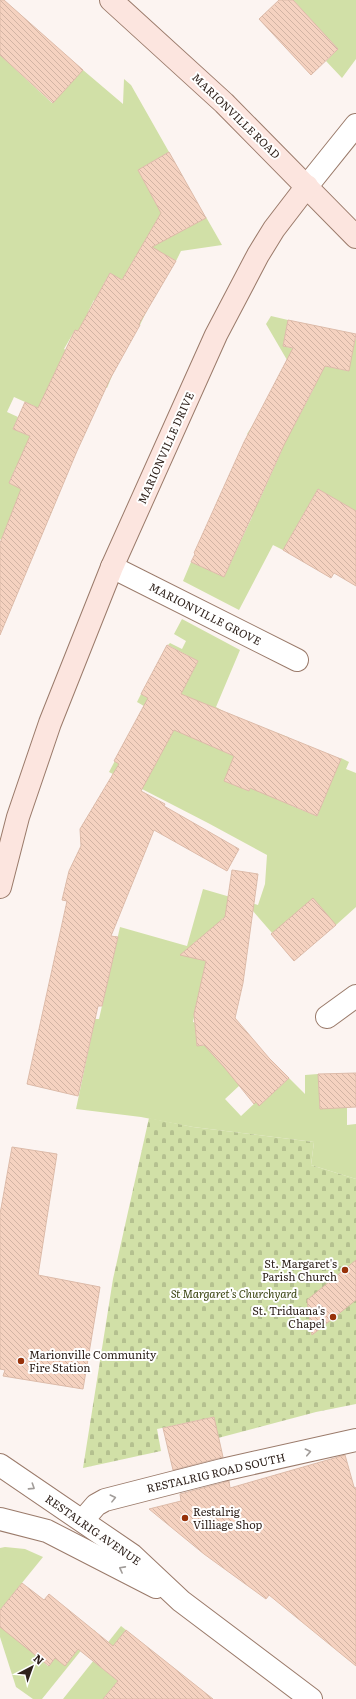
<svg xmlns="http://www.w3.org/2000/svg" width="356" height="1699" font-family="Literata,serif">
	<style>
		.green { fill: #d1e0a7 }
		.cemetery { fill: url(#cemetery-stones) }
		.building { fill: url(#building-back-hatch); stroke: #ddbba9 }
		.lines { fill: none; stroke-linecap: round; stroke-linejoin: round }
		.street-casing { stroke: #9a7a6a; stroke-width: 24 }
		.secondary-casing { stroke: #9a7a6a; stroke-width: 24 }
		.street { stroke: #fff; stroke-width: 22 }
		.secondary { stroke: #fce5df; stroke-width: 22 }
		.oneway { stroke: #a19c99 }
		.poi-dot { fill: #973109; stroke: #fff; stroke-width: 1.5 }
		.labels { text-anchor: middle; stroke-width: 4; stroke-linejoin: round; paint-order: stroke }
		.street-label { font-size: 11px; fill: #2f221c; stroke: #fff }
		.poi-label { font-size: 11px; fill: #2f221c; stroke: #fff; text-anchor: end }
		.park-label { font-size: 11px; font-style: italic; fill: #3a4511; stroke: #fff }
	</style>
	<defs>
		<pattern id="cemetery-stones" width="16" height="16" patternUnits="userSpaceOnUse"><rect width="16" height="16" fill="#d1e0a7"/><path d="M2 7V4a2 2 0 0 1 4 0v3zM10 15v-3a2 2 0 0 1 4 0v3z" fill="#b4c08f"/></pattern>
		<pattern id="building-back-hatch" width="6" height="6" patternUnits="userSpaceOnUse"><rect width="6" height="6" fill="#f5d2c0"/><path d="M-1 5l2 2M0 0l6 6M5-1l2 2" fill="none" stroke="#d2b4a4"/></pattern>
	</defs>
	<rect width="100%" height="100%" fill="#fcf4f1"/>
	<g class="green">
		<polygon points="293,0 356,0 356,59 342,78 326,61 338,49"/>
		<polygon points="0,55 52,103 83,70 123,104 124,79 131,85 169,152 138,170 173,235 206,217 222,245 181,251 176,261 144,243 122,280 110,273 103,285 147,310 140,325 94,300 88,312 102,320 91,339 75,330 64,349 112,376 107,388 59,365 54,415 14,397 7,412 18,417 13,429 44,442 29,475 15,469 9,483 55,504 49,518 16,504 1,540 0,539"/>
		<polygon points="271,316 288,320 283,346 295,349 292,359 348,371 356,336 356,511 318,489 283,550 273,545 239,610 183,581 191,562 224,577 252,517 217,501 220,496 241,506 246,495 259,501 282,450 247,434 256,420 288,437 314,388 287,360 266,324"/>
		<polygon points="182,619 240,650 216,707 223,711 209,745 234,756 225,781 249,791 274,732 288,737 274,771 292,806 317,816 341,758 349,762 346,769 356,773 356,907 336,925 272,933 253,911 243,919 234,909 220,921 240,946 234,951 194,942 191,957 206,961 193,1022 224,1028 196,1029 197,1046 225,1044 240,1085 225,1099 241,1116 256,1102 260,1105 289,1078 305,1094 305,1075 318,1074 320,1108 347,1108 347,1125 356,1124 356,1179 311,1165 314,1142 193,1127 141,1117 76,1109 95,1019 99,1019 120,927 187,946 203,889 258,905 265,884 267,855 208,823 109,772 144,706 137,702 141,694 172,710 198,661 168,645 170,643 182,649 186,641 174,634"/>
		<polygon points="5,1547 25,1549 43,1557 0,1610 0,1548"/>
		<polygon points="0,1613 43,1648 36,1656 48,1666 55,1658 65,1665 94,1630 96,1632 42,1699 33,1699 16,1687 0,1637"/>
		<polygon points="121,1626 126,1630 98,1665 118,1681 103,1699 63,1699"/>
	</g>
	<polygon class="cemetery" points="149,1118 193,1127 314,1142 311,1165 356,1179 356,1404 316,1412 218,1438 213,1417 157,1429 161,1451 83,1468 113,1279"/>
	<g class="building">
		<polygon points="0,0 4,0 83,70 53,103 0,55"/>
		<polygon points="279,0 293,0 338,49 311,75 259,19"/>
		<polygon points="169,152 206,218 152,247 176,261 139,324 140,325 110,379 77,451 0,635 0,543 21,489 9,483 30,436 13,429 25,402 38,408 75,330 78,331 110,273 122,280 161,213 138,170"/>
		<polygon points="288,320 356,334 349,371 325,366 284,445 224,577 191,562 195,554 194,553 244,442 293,348 283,346"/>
		<polygon points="318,489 356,511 356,586 334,573 331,578 283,550"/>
		<polygon points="167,645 198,661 181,694 341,759 317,816 250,788 249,791 224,781 234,756 174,730 141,791 165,804 164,806 239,849 227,871 154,830 111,936 118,937 102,1006 98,1006 78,1096 27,1084 67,901 62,900 69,871 81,846 80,829 119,764 114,761 148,698 141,694"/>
		<polygon points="232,870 258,874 243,983 235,1018 269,1058 289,1078 259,1106 256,1102 254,1104 224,1067 204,1045 197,1046 194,1014 206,961 180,955 225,917"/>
		<polygon points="313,898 336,925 294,961 271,934"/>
		<polygon points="356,1073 356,1107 320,1109 318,1074"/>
		<polygon points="12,1147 57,1154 38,1275 100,1287 83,1389 3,1376 5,1370 0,1369 0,1214"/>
		<polygon points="356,1260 356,1300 312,1335 307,1300"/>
		<polygon points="214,1417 223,1457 173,1470 163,1428"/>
		<polygon points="345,1455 354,1487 356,1488 356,1666 269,1595 266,1599 204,1554 149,1509 181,1501 180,1494 229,1481 230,1488"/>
		<polygon points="22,1583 44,1600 49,1594 113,1646 126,1630 213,1699 103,1699 118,1681 78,1649 65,1666 55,1658 49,1666 0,1627 0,1610"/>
	</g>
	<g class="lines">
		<defs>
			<g id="street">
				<polyline points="307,186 356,125"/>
				<polyline points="112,567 297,660"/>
				<polyline points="327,1017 356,996"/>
				<polyline points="0,1465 132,1555 181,1601 311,1699"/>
				<polyline points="0,1519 47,1531 156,1587"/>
				<polyline points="83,1520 96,1505 105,1500 222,1470 356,1440"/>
			</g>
			<g id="secondary">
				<polyline points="111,0 224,103 356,237"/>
				<polyline points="0,887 18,817 50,723 112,567 216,335 258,255 274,229 307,186"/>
			</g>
		</defs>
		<use href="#street" class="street-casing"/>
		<use href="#secondary" class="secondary-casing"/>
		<use href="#street" class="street"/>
		<use href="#secondary" class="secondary"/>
	</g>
	<defs><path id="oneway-chevron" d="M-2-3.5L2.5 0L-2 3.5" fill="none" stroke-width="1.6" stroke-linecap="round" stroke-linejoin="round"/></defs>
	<g class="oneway">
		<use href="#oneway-chevron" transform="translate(308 1452) rotate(-12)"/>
		<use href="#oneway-chevron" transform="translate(32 1487) rotate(33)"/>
		<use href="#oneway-chevron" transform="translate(113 1498) rotate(-14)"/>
		<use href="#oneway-chevron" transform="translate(122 1569) rotate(-152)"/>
	</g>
	<g class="poi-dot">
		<circle cx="345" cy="1270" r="4"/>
		<circle cx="333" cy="1317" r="4"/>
		<circle cx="21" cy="1361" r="4"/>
		<circle cx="185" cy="1518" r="4"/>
	</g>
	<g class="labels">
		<g class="street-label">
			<text transform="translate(236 116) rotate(44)" y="4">MARIONVILLE ROAD</text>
			<text transform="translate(166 448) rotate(-66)" y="4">MARIONVILLE DRIVE</text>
			<text transform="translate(205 614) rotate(27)" y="4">MARIONVILLE GROVE</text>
			<text transform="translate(216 1473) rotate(-13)" y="4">RESTALRIG ROAD SOUTH</text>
			<text transform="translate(93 1530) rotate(35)" y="4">RESTALRIG AVENUE</text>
		</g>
		<g class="poi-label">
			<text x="337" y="1268">St. Margaret's<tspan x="337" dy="13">Parish Church</tspan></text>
			<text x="325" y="1315">St. Triduana's<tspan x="325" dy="13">Chapel</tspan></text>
			<text x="29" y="1359" text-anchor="start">Marionville Community<tspan x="29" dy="13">Fire Station</tspan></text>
			<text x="193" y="1516" text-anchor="start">Restalrig<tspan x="193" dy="13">Villiage Shop</tspan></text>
		</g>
		<g class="park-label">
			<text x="234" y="1298">St Margaret's Churchyard</text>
		</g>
	</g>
	<g transform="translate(32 1667) rotate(41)" stroke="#ffffff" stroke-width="3" paint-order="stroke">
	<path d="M0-3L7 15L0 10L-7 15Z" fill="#2f221c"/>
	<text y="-6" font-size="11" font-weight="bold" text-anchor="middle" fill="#2f221c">N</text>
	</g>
</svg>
